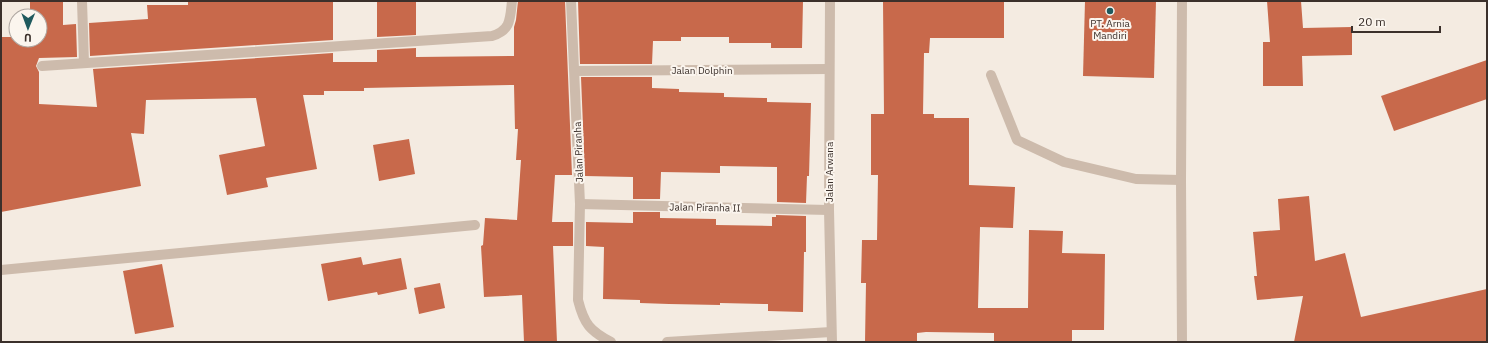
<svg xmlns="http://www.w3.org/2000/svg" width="1488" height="343" font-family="'IBM Plex Sans',sans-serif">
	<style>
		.building { fill: #c8694b }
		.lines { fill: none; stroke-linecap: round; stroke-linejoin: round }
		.minor { stroke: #cdbbac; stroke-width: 10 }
		.poi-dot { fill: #1f5a5e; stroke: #fbf5ee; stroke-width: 1.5 }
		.labels { text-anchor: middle; stroke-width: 4; stroke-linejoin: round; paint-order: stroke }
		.poi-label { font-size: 10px; fill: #3b302b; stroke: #fbf5ee }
		.street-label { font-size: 10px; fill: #3b302b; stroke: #fbf5ee }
	</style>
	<rect width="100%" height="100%" fill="#f4ebe1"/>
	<g class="building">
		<polygon points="30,1 63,1 63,25 76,24 77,57 39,58 36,66 39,72 39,104 97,107 93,69 333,53 333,62 377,62 377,50 416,48 416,57 514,56 514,27 516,20 518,1 565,1 572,175 555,175 552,222 573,222 573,246 553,246 557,342 524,342 522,295 484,297 481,246 483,245 485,218 517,220 521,160 516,160 518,129 515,129 514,85 364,88 364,91 324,91 324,95 303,95 317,169 266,178 268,187 227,195 219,155 265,146 256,98 146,100 144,134 131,133 141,186 1,212 1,37 16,37 16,40 40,40 40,16 30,16"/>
		<polygon points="228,1 333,1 333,40 90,56 89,23 148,19 147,5 188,5 188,2"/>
		<polygon points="377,1 416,1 416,35 377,37"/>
		<polygon points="578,1 803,1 802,48 771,48 771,43 729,43 729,37 681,37 681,41 653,41 652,64 580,64"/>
		<polygon points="883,1 1004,1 1004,38 930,38 929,53 924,53 923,114 934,114 934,118 969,118 969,185 1015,187 1013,228 980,227 978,308 1028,308 1029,230 1063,231 1062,253 1105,254 1104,330 1072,330 1072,342 994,342 994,333 926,332 917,333 917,342 865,342 866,283 861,283 862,240 877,240 878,175 871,175 871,114 884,114"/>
		<polygon points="1085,1 1156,1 1154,78 1083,76"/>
		<polygon points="1267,1 1301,1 1303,28 1352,27 1352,55 1302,56 1303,86 1263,86 1263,42 1270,42"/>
		<polygon points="1487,60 1487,99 1394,131 1381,96"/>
		<polygon points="581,77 652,77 652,88 679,89 679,92 724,93 724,97 767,98 767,102 811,103 809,176 807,176 806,203 777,202 777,167 720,166 720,173 661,172 660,199 633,199 633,177 585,176"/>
		<polygon points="409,139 415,174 379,181 373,145"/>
		<polygon points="1309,196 1315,261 1345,253 1361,317 1487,289 1487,342 1294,342 1303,296 1257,300 1254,276 1257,276 1253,232 1280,230 1278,199"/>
		<polygon points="633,212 660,212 660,218 716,219 716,225 772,226 772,217 776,217 776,215 806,216 806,252 804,252 803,312 768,311 768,304 720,303 720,305 669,304 640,303 640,300 603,299 604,247 586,246 586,222 633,223"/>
		<polygon points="361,257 363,265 401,258 407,289 378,295 377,292 328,301 321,264"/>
		<polygon points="162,264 174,327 135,334 123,271"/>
		<polygon points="440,283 445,308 419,314 414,288"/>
	</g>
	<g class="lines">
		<g class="minor">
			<polyline points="82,1 84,63"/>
			<path d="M571,1L580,204L578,300C584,324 590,331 611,342"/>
			<polyline points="830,1 829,210 832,342"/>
			<polyline points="1182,1 1181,180 1182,342"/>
			<path d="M42,66L492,36C511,30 510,19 512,1"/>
			<polyline points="575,71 829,69"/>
			<polyline points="991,75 1017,140 1064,162 1136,179 1181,180"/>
			<polyline points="580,204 829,210"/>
			<polyline points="1,270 475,225"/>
			<polyline points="667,342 831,332"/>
		</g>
	</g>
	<circle class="poi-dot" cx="1110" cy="11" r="4"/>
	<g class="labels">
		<g class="poi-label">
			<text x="1110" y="27">PT. Arnia<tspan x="1110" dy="12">Mandiri</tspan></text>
		</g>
		<g class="street-label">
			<text x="702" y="74">Jalan Dolphin</text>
			<text transform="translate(578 152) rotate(-92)" y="4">Jalan Piranha</text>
			<text transform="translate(829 172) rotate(-90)" y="4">Jalan Arwana</text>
			<text transform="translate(705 207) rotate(1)" y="4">Jalan Piranha II</text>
		</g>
	</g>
	<rect width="1488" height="343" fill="none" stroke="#3b302b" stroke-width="4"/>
	<g transform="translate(28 28) rotate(181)"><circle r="19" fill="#fbf5ee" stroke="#aea6a0"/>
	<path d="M0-3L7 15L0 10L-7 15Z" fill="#1f5a5e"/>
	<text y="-6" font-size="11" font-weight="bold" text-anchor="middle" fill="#3b302b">U</text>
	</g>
	<path d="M1352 26v6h88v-6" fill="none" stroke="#3b302b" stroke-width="2"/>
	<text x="1358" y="26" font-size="12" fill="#3b302b" stroke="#fbf5ee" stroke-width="3" paint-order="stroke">20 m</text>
</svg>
